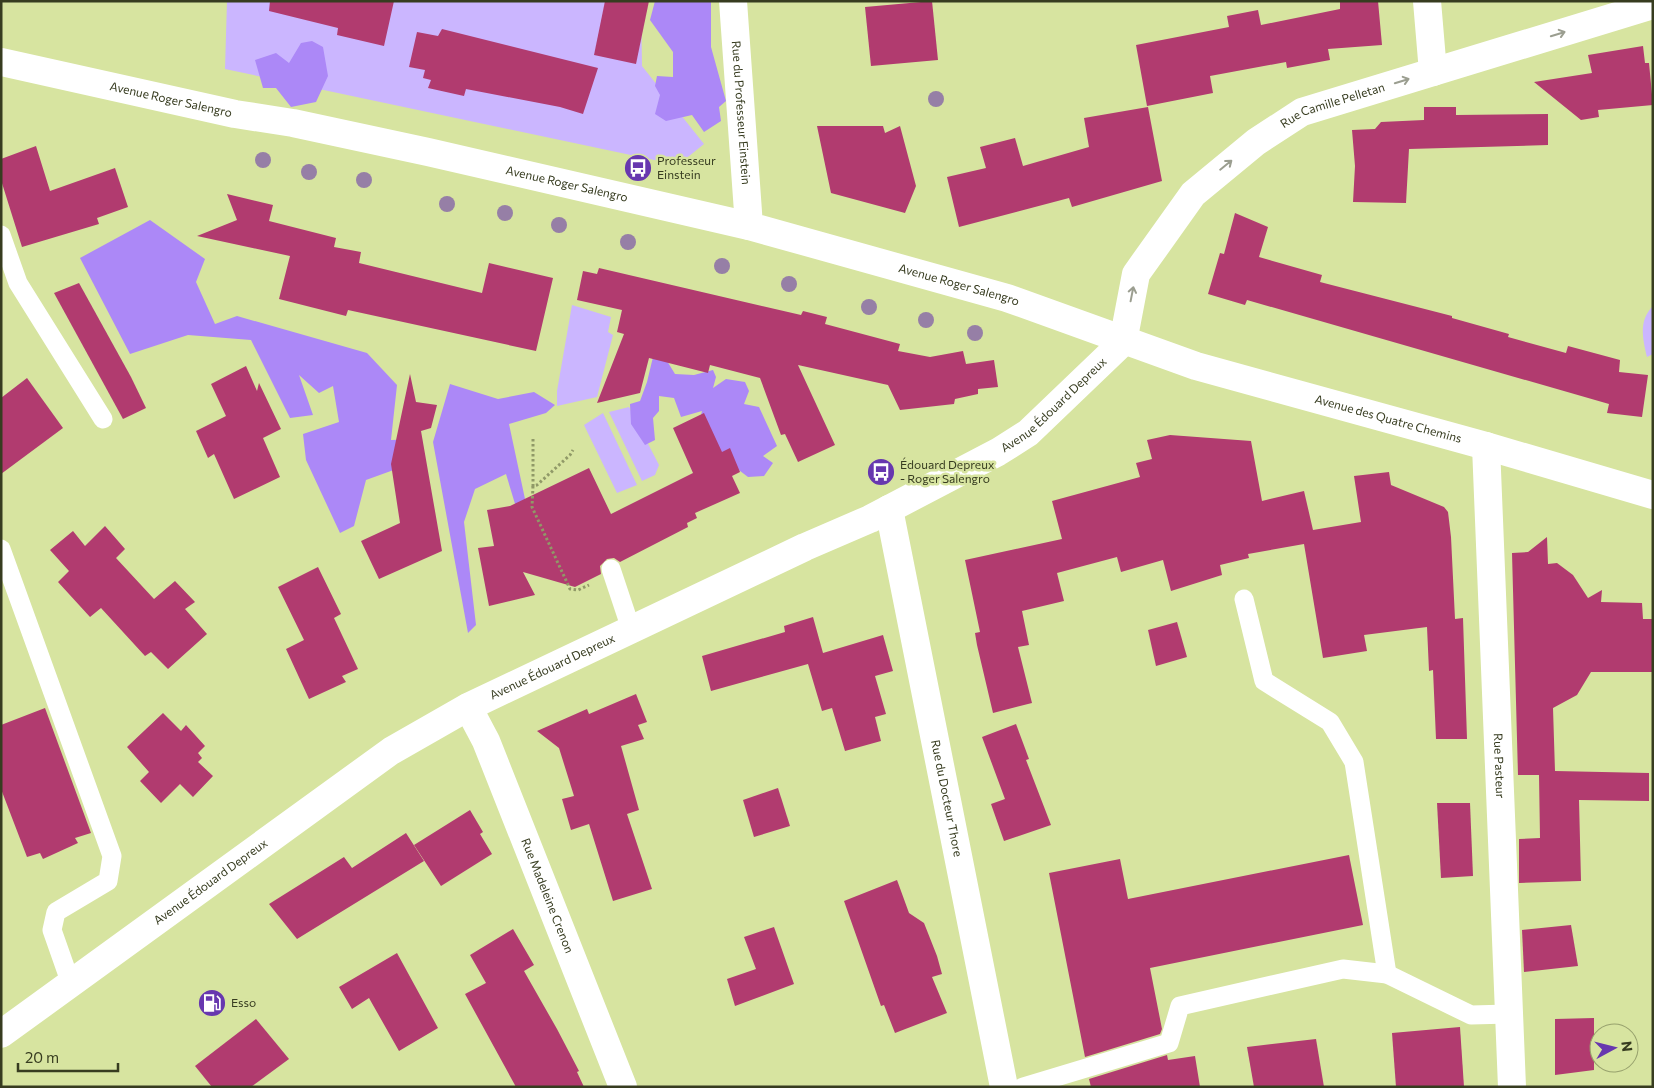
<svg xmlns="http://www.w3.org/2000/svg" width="1654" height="1088" font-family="Commissioner,sans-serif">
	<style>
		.green { fill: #cbb6ff }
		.forest { fill: #ac88f7 }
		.building { fill: #b13b6f }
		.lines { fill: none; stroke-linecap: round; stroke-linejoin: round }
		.path { stroke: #909967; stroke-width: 3; stroke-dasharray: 2.5 2.5; stroke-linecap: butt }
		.service { stroke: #fff; stroke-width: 19 }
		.minor { stroke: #fff; stroke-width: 28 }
		.tertiary { stroke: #fff; stroke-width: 28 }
		.secondary { stroke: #fff; stroke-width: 28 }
		.tree { fill: #967fa6 }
		.oneway { stroke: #9b9e90 }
		.labels { text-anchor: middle; stroke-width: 5; stroke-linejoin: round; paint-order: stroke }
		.street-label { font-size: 12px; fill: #373c20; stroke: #d7e4a0 }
		.poi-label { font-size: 12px; fill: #373c20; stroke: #d7e4a0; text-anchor: start }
	</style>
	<rect width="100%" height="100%" fill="#d7e4a0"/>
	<g class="green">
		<polygon points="227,1 641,1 642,66 704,144 678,165 225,69"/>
		<polygon points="572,305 611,317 608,332 613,335 597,397 557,406 557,391"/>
		<path d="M1653,306V354L1647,357C1643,339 1638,321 1653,306Z"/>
		<polygon points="629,407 659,465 655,475 642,481 609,412"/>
		<polygon points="603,413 637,485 617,493 584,425"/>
	</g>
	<g class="forest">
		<polygon points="655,1 711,1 711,47 726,101 719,107 721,121 704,132 692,115 666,121 655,114 660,95 655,86 657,76 673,77 673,52 650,20"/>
		<polygon points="312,41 323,47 328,76 316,102 291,107 276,88 263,88 255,60 276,53 289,63 301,43"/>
		<polygon points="150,220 205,259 196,282 215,324 237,316 367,353 397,385 391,440 422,439 424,459 366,480 354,526 340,533 306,460 303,434 339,422 333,386 319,393 299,375 313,415 290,418 251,340 188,335 130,354 80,258"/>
		<polygon points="664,356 675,374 694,375 713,370 716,377 713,388 726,379 745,382 749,391 744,404 759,407 777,446 763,456 773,463 764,476 748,477 727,461 699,423 702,411 681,417 674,398 659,396 659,411 653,418 655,440 645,445 631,424 630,404 640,401 647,382 653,357"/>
		<polygon points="450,384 498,399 534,392 555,405 546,413 509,424 531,527 522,527 506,474 475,489 464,522 476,625 468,633 433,442"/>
	</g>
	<g class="building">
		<polygon points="270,1 394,1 384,46 337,35 338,28 269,11"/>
		<polygon points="605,1 649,1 636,64 594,55"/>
		<polygon points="932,1 938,60 871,66 865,7"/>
		<polygon points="1340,1 1378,1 1382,45 1328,49 1330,60 1287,68 1286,62 1210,76 1213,93 1147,106 1136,45 1229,27 1227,16 1258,10 1261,25 1340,9"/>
		<polygon points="442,29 598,68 583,114 560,107 466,89 464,96 428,88 431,80 423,78 425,70 409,67 417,32 438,36"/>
		<polygon points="1643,46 1645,63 1649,63 1653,105 1598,110 1599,117 1581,120 1534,82 1592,73 1588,55"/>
		<polygon points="1148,107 1162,181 1072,207 1069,198 959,227 947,177 986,168 980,147 1015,138 1023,166 1089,147 1084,118"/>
		<polygon points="1424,107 1456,107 1456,115 1548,114 1548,145 1409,149 1406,203 1353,202 1355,166 1352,130 1375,129 1381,122 1424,120"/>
		<polygon points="817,126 883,126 885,133 900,126 916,186 905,213 831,193"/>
		<polygon points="36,146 50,191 115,168 128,207 97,218 99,224 22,247 1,180 1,159"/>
		<polygon points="227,194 273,205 269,221 336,238 334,247 361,252 359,263 482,293 489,263 553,278 536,351 348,310 346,316 279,299 290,256 197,236 237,220"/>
		<polygon points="1235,213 1268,227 1259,257 1322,275 1320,282 1452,316 1452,318 1509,334 1508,337 1566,353 1568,346 1620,360 1619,372 1648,375 1642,417 1607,413 1609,404 1247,300 1245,305 1208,294 1220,253 1224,254"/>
		<polygon points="599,268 801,315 803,311 827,317 825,324 900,344 898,351 930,357 963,351 966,364 994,360 998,387 978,389 978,394 955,399 954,404 900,410 888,385 798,365 835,445 798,462 785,434 781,435 760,378 710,365 708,373 649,358 640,393 597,403 624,334 617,332 622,310 577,300 583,271 597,274"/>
		<polygon points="79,283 131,377 146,408 123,419 54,293"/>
		<polygon points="246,366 257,391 259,383 281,429 263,438 280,477 234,499 214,454 208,458 196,431 226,416 211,384"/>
		<polygon points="410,374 416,402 437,405 431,428 421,431 442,551 379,579 361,541 400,523 391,464"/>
		<polygon points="27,378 63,428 1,474 1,398"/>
		<polygon points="704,413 722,452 730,448 740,472 732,476 740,493 695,513 697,518 687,523 688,527 620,562 614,558 607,559 600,566 601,574 575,587 523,572 535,595 489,606 478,548 494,546 487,510 510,506 589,468 611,514 693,473 673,428"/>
		<polygon points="1170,435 1251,441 1262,501 1304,491 1313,530 1361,522 1354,476 1389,472 1391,485 1444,507 1448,512 1451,537 1455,619 1463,618 1467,739 1436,739 1433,670 1429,671 1427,627 1364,635 1367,651 1323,658 1304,544 1248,554 1249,558 1220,565 1222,575 1171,591 1163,560 1121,572 1117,557 1057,573 1064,601 1022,611 1029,645 1018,647 1032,703 993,713 977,645 975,633 980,632 965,560 1062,539 1052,501 1140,477 1136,463 1152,459 1147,440"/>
		<polygon points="105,526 125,549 116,558 154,599 175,581 195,602 185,609 207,634 168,669 151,652 145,656 101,608 90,617 58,582 69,571 50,550 73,531 85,546"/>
		<polygon points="1547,537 1548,564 1557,563 1573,575 1588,598 1602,590 1601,602 1642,603 1643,619 1653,619 1653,672 1591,672 1577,695 1553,708 1555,771 1649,773 1649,801 1579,800 1581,881 1519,883 1519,839 1540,838 1539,775 1518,775 1512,553 1528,552"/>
		<polygon points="318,567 341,614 334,618 358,669 342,676 346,682 309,699 286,649 304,640 278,587"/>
		<polygon points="813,617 823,653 883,635 893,671 875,676 886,714 875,717 881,741 845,751 832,708 822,711 808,664 711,691 702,656 785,632 784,626"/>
		<polygon points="1177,622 1187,657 1156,666 1148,630"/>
		<polygon points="636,694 647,722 638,725 644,739 621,746 639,810 627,814 652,889 613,901 589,824 571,830 562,799 574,796 559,748 537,731 587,709 589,714"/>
		<polygon points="45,708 91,833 75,838 78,843 43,859 40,853 27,857 1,789 1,725"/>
		<polygon points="163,713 181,731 186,725 205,746 198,753 202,758 198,762 213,776 193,797 180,784 161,803 140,781 149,772 127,747"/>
		<polygon points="1016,724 1029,759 1026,760 1051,825 1004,841 991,804 1005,799 982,737"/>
		<polygon points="778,788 790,826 754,837 743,800"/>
		<polygon points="1437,803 1470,803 1473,876 1441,878"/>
		<polygon points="470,810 483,832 480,834 492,854 441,886 414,845"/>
		<polygon points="406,833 424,861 297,939 269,904 344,857 352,868"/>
		<polygon points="1349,855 1363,925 1150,968 1162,1029 1160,1034 1085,1057 1049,873 1120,859 1128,899"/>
		<polygon points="897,880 909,913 924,923 937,956 942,974 932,977 947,1013 895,1033 884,1005 881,1006 844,901"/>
		<polygon points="1571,925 1578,966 1524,972 1522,930"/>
		<polygon points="774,927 794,984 735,1006 727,979 756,969 744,937"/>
		<polygon points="513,929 534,965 524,971 557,1029 579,1071 577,1072 584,1087 516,1087 465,994 486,983 470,955"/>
		<polygon points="397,953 438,1028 399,1051 369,998 352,1009 339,987"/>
		<polygon points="1594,1018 1594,1070 1555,1075 1555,1019"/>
		<polygon points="256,1019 289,1059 251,1087 212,1087 195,1066"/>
		<polygon points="1460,1027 1464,1087 1396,1087 1392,1033"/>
		<polygon points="1316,1039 1324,1087 1254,1087 1247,1047"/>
		<polygon points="1167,1055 1168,1060 1195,1056 1200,1087 1091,1087 1089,1079"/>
	</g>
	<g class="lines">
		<g class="path">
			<polyline points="533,439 533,486 537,485 570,455 573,450"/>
			<polyline points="533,486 532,507 570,589 578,590 589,585"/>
		</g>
		<g class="service">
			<polyline points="1,235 18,283 103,419"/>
			<polyline points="1,549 112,856 108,881 56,912 52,930 71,984"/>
			<polyline points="611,569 631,629"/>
			<polyline points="1244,599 1264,681 1330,722 1354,762 1387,974"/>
			<polyline points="1023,1087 1169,1043 1180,1006 1343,969 1387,974 1471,1015 1509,1014"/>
		</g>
		<g class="minor">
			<path id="s1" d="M733,1L749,226"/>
			<polyline points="1427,1 1433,72"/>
			<path id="s2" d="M1123,342L1136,274L1193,194L1256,142L1302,112L1653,5"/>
			<path id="s3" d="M1486,446L1512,1087"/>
			<path id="s4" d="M889,509L1004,1087"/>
			<path id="s5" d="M468,707L486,741L623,1087"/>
		</g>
		<path class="tertiary" id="s6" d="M1,1034L391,751L468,707L805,547L870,519L998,452L1028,433L1123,342"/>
		<path class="secondary" id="s7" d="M1,62L235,114L293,123L428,152L749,226L1007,298L1196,366L1486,446L1653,495"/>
	</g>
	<g class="tree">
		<circle cx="936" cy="99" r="8"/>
		<circle cx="263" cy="160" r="8"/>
		<circle cx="309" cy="172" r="8"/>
		<circle cx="364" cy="180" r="8"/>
		<circle cx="447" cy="204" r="8"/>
		<circle cx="505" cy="213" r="8"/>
		<circle cx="559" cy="225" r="8"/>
		<circle cx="628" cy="242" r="8"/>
		<circle cx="722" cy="266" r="8"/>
		<circle cx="789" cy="284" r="8"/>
		<circle cx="869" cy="307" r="8"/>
		<circle cx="926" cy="320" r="8"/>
		<circle cx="975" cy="333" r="8"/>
	</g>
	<defs><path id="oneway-shaft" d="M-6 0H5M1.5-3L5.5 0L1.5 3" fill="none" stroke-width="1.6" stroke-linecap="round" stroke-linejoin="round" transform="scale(1.25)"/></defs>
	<g class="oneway">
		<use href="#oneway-shaft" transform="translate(1558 34) rotate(-17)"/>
		<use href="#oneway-shaft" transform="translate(1402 81) rotate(-17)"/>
		<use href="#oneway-shaft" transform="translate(1226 165) rotate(-39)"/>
		<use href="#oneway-shaft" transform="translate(1132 294) rotate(-79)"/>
	</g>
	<defs>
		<symbol id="bus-disc" viewBox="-11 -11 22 22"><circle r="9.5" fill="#6737af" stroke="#d7e4a0"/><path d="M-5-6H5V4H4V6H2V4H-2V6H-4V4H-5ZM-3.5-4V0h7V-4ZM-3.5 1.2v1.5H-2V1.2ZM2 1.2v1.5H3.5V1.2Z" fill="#fff"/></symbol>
		<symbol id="fuel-disc" viewBox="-11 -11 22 22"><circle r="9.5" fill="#6737af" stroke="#d7e4a0"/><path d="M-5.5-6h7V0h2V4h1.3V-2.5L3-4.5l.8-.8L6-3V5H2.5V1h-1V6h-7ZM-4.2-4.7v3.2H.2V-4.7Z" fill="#fff"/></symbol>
	</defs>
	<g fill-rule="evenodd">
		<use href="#bus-disc" x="622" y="152" width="32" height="32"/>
		<use href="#bus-disc" x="865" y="456" width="32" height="32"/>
		<use href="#fuel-disc" x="196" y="987" width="32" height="32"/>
	</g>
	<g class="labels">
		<g class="street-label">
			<text dy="4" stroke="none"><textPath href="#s7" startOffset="174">Avenue Roger Salengro</textPath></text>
			<text dy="4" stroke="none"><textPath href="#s2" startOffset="335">Rue Camille Pelletan</textPath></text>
			<text dy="4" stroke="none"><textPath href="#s1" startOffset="112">Rue du Professeur Einstein</textPath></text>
			<text dy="4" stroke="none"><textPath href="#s7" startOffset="579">Avenue Roger Salengro</textPath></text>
			<text dy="4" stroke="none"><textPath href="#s7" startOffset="984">Avenue Roger Salengro</textPath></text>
			<text dy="4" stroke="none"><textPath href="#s6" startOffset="1232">Avenue Édouard Depreux</textPath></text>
			<text dy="4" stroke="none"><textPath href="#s7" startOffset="1434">Avenue des Quatre Chemins</textPath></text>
			<text dy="4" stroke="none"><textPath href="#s6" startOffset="664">Avenue Édouard Depreux</textPath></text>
			<text dy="4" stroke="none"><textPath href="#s3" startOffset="320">Rue Pasteur</textPath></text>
			<text dy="4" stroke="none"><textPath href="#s4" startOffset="295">Rue du Docteur Thore</textPath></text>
			<text dy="4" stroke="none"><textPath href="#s6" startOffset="259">Avenue Édouard Depreux</textPath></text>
			<text dy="4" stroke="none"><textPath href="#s5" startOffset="205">Rue Madeleine Crenon</textPath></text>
		</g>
		<g class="poi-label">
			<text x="657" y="165">Professeur<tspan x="657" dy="14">Einstein</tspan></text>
			<text x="900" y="469">Édouard Depreux<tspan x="900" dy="14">- Roger Salengro</tspan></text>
			<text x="231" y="1007">Esso</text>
		</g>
	</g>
	<rect width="1654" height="1088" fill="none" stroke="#373c20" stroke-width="5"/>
	<g transform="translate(1614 1048) rotate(83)"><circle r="24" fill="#d7e4a0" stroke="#97a16d"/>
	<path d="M0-4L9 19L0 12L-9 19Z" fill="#6737af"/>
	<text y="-8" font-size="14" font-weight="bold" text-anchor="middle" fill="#373c20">N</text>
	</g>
	<path d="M18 1063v8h100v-8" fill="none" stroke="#373c20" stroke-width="2.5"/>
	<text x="25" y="1063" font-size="15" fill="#373c20" stroke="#d7e4a0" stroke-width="4" paint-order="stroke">20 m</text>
</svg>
